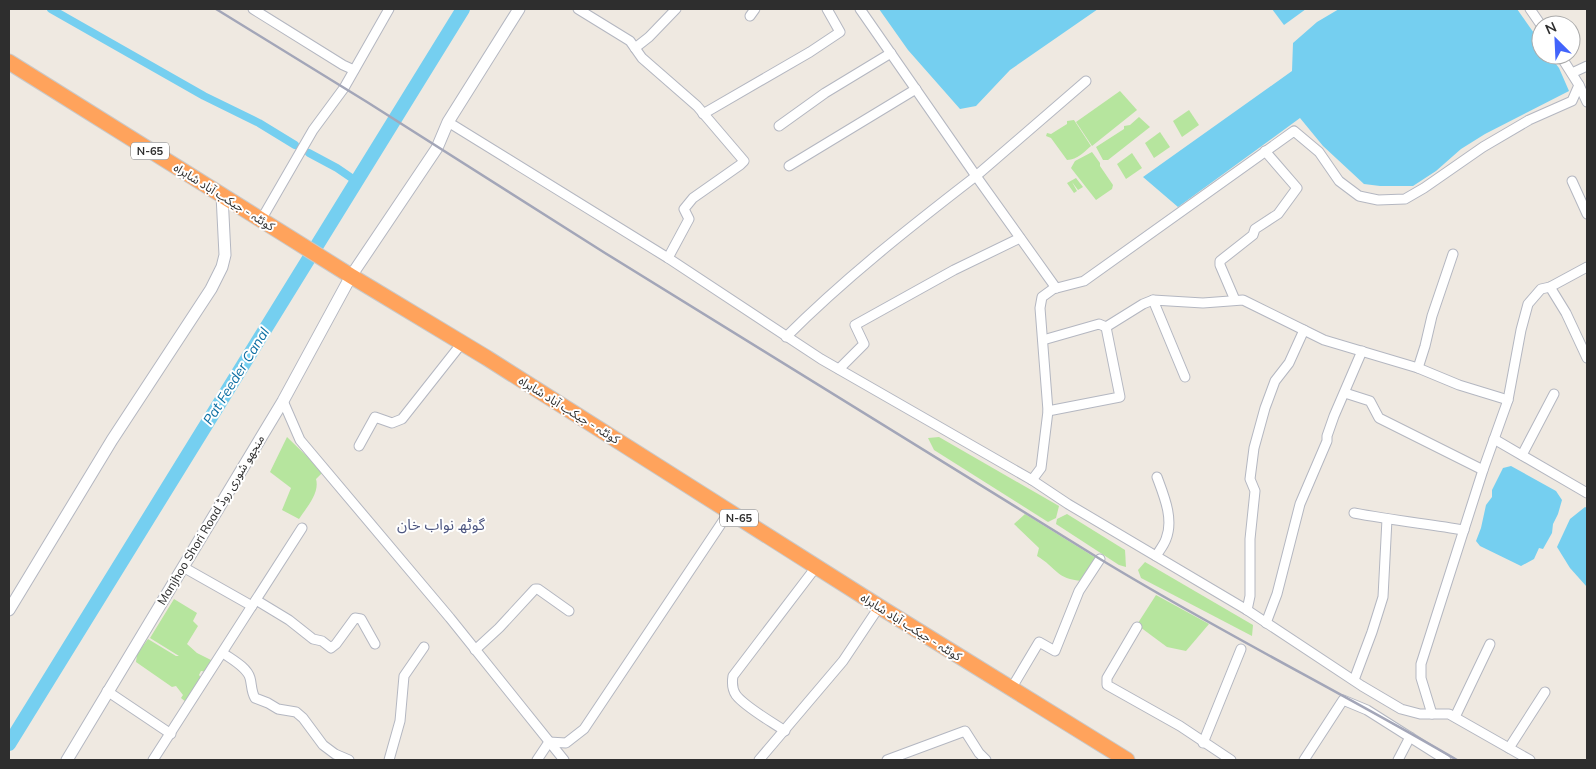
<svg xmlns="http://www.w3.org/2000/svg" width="1596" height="769" font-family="Mulish,'Noto Sans Arabic',sans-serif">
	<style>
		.green { fill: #b6e59e }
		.water { fill: #75cff0 }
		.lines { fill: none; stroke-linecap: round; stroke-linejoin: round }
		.canal { stroke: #75cff0; stroke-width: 8 }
		.river { stroke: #75cff0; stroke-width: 14 }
		.street-casing { stroke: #b4b7c1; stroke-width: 11 }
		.secondary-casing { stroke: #b4b7c1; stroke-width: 13 }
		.highway-casing { stroke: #c9c9c9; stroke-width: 17 }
		.street { stroke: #fff; stroke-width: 9 }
		.secondary { stroke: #fff; stroke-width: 11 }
		.highway { stroke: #ffa35c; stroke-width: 15 }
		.rail { stroke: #a3a6b8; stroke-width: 2.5 }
		.labels { text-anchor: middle; stroke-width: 4; stroke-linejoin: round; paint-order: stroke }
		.shield { fill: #fff; stroke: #6d6d6d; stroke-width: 1 }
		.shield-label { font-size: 11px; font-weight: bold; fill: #2e2e2e }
		.street-label { font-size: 12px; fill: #2e2e2e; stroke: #fff }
		.water-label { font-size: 14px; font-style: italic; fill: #0d6fa3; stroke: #fff }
		.quarter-label { font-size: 15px; fill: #4d5680; stroke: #fff }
	</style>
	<rect width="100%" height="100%" fill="#efe9e1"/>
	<g class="green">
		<polygon points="1120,91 1137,110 1092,146 1076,122"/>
		<polygon points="1189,110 1199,125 1182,137 1173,121"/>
		<polygon points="1139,117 1150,127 1108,160 1103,160 1096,147 1124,129 1124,126 1130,125"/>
		<path d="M1074,120L1091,146C1083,153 1078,159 1067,160L1051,138L1046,136L1047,133L1051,134L1067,124V121Z"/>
		<polygon points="1160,132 1170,147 1154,158 1145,143"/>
		<polygon points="1092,152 1100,163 1100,166 1113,185 1112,189 1096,200 1071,168 1075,161"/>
		<polygon points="1132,153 1142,168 1126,179 1117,164"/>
		<polygon points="1076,178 1083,187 1078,190 1072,182 1077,191 1074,193 1067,183"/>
		<path d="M287,437L323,472L316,479C320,493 306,508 299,519L282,510L291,488L270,472Z"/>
		<polygon points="939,437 1059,506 1056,518 1048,522 934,450 928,438"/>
		<path d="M1025,514L1096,558L1082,581C1056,579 1057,568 1037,556L1039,548L1014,524Z"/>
		<polygon points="1067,514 1125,550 1126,567 1119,565 1056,524 1057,519"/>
		<polygon points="1145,562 1253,625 1252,636 1141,578 1138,570"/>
		<polygon points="1156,595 1209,624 1186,651 1167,647 1140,627 1138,623"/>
		<polygon points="174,599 197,613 193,621 198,626 187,644 197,653 211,660 213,666 208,672 201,671 199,675 202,679 186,702 181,698 183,695 176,686 172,687 136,662 137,654 148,639 176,656 179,656 150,638"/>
	</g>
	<g class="water">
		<polygon points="879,9 1098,9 1010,70 976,106 960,109 908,50"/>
		<polygon points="1272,9 1306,9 1284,25"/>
		<polygon points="1339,9 1517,9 1541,43 1541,55 1549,55 1559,68 1569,91 1485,134 1461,149 1436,171 1413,186 1380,186 1364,184 1323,146 1300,118 1178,207 1143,177 1292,71 1293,43 1317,22"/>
		<polygon points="1511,466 1556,491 1562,500 1558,514 1553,524 1552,533 1543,549 1539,548 1534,559 1521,566 1480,546 1476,541 1481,528 1486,505 1492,497 1492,490 1503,468"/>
		<polygon points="1585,507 1587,508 1587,587 1570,568 1557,547 1570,519"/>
	</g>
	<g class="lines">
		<g class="canal">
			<polyline points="51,9 204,96 259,123 295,145"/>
			<polyline points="309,153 337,168 356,181"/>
		</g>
		<polyline class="river" points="9,744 463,9"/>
		<defs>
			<g id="street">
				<polyline points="253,9 343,65 354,70"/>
				<polyline points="578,9 630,41 642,58 697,106 744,161 740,165 693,198 684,209 689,219 668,258"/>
				<polyline points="860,9 976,176 1086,81"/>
				<polyline points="1530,9 1541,25"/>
				<polyline points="750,16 755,9"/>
				<polyline points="635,48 649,37 676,9"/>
				<polyline points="1572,73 1587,66"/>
				<polyline points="1579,85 1587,102"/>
				<polyline points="703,114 810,52 840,32 827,9"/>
				<polyline points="448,122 668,258 821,359 1032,480 1068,504 1247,610 1362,686 1401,709 1420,714 1449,714 1530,760"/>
				<polyline points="779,126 825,93 891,53"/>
				<polyline points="789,166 916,89"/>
				<polyline points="1572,181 1587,214"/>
				<polyline points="261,220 313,130 344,88 389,9"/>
				<polyline points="1550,287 1566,313 1587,358"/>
				<polyline points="1153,300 1185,377"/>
				<polyline points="1235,300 1220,265 1220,261 1253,235 1255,229 1278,214 1297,188 1265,151"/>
				<path d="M786,337C845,278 910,227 976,176L1056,288"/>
				<polyline points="1043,340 1099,324 1106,327 1143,304 1153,300 1203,303 1243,300 1324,340 1418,368 1459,385 1508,400"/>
				<polyline points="1418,368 1425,346 1432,316 1453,254"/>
				<polyline points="839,369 864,344 855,325 954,270 1020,238"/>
				<polyline points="1345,393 1370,401 1379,418 1483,470"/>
				<polyline points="283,401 300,440 450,618 564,760"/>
				<polyline points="1048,411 1120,397 1106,327"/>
				<polyline points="1494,439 1587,493"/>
				<polyline points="359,446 375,417 392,423 402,419 462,343"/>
				<polyline points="1522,455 1554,394"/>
				<polyline points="1032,480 1041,468 1048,411 1040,308 1042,297 1053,289 1084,281 1294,131 1319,152 1339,181 1359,196 1378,200 1405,199 1424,188 1483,147 1529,120 1572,101 1579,85 1560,55"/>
				<path d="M1354,513C1391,520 1428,524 1464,530"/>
				<path d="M1156,556C1159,551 1164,545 1166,539C1174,519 1164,496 1157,477"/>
				<polyline points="183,567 252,606"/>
				<polyline points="256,600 289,620 313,639 322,641 331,648 336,644 355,618 361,619 375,644"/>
				<polyline points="1247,610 1250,596 1250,539 1255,491 1250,479 1254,448 1265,408 1275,381 1289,363 1304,330"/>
				<polyline points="1266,623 1277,594 1300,504 1327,441 1327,436 1334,416 1362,351"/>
				<polyline points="1137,627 1107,678 1107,685 1180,726 1231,760"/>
				<polyline points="475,650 499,628 535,589 538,589 569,611"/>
				<path d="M223,653C231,659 247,667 250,678C252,685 251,691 255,698L268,703L278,709L296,712L303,718L323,745L335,754L349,760"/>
				<polyline points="1354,680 1372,632 1383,597 1387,519"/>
				<polyline points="1011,689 1039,642 1055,651 1079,591 1100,559"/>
				<polyline points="107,691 171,734"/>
				<polyline points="1432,714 1421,678 1421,664 1483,470 1508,400 1521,330 1528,304 1541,289 1550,287 1587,267"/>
				<polyline points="1455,717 1490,644"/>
				<path d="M785,731C772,722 745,707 736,695C732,689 732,682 733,676L816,567"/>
				<polyline points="1203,743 1241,649"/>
				<polyline points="1509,748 1545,692"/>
				<polyline points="153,760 302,528"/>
				<polyline points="389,760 400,721 404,676 424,647"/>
				<polyline points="537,760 549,742 566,743 584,729 729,512"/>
				<polyline points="759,760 843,661 879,607"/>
				<polyline points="887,760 965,731 979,753 986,760"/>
				<polyline points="1304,760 1343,700 1367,710 1446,760"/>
				<polyline points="1398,760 1410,737"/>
			</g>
			<g id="secondary">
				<polyline points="9,610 112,440 211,289 222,267 225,255 222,195"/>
				<polyline points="67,760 283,401 351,276 437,148 448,122 519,9"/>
			</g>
			<polyline id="highway" points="9,62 351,276 487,358 883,609 1127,760"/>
		</defs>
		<use href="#street" class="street-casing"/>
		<use href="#secondary" class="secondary-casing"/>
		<use href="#highway" class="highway-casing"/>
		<use href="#street" class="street"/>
		<use href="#secondary" class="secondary"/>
		<use href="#highway" class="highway"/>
		<path class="rail" d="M216,9L367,102L605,253L1100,559C1216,630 1339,691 1457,760"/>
	</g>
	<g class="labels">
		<g class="shield">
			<rect x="131" y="142.5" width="38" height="17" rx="4"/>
			<rect x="720" y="509.5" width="38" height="17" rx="4"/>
		</g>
		<g class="shield-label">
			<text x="150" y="155">N-65</text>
			<text x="739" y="522">N-65</text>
		</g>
		<g class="street-label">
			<text transform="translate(224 197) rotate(32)" y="4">کوئٹہ - جیکب آباد شاہراہ</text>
			<text transform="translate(569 410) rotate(32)" y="4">کوئٹہ - جیکب آباد شاہراہ</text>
			<text transform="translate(211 520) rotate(-59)" y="4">Manjhoo Shori Road منجھو شوری روڈ</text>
			<text transform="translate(911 627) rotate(32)" y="4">کوئٹہ - جیکب آباد شاہراہ</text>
		</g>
		<g class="water-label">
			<text transform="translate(236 376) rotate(-58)" y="5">Pat Feeder Canal</text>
		</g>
		<g class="quarter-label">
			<text x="441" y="530">گوٹھ نواب خان</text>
		</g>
	</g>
	<rect width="1596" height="769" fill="none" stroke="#2e2e2e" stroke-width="20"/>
	<g transform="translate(1556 40) rotate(336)"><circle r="24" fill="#ffffff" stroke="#ababab"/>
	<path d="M0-4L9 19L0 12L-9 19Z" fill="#4264fb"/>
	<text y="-8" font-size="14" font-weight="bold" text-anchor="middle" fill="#2e2e2e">N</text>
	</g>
</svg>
